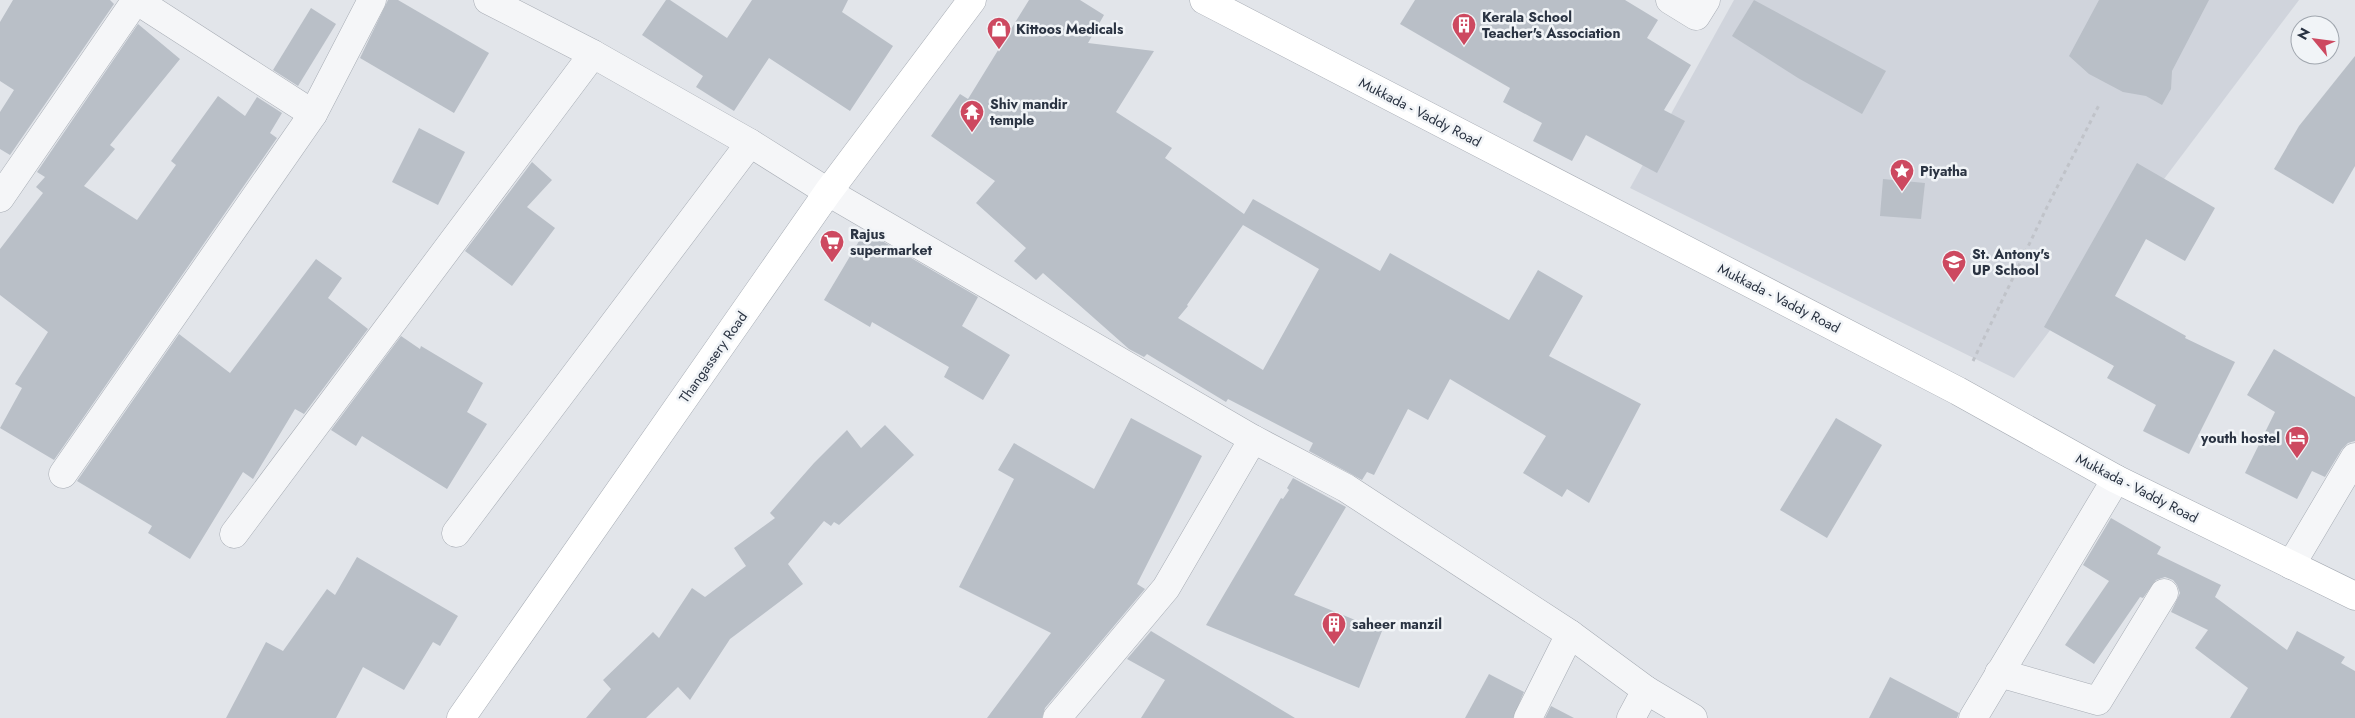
<svg xmlns="http://www.w3.org/2000/svg" width="2355" height="718" font-family="Jost,sans-serif">
	<style>
		.built { fill: #d0d4dc }
		.building { fill: #b9bfc7; fill-rule: evenodd }
		.lines { fill: none; stroke-linecap: round; stroke-linejoin: round }
		.street-casing { stroke: #a7acb4; stroke-width: 29 }
		.secondary-casing { stroke: #a7acb4; stroke-width: 29 }
		.path { stroke: #c0c3c9; stroke-width: 3; stroke-dasharray: 4 4; stroke-linecap: butt }
		.street { stroke: #f5f6f8; stroke-width: 28 }
		.secondary { stroke: #fff; stroke-width: 28 }
		.labels { text-anchor: middle; stroke-width: 5; stroke-linejoin: round; paint-order: stroke }
		.poi-label { font-size: 14px; font-weight: bold; fill: #2a3342; stroke: #f1f4f7; text-anchor: start }
		.street-label { font-size: 14px; fill: #2a3342; stroke: #f1f4f7 }
	</style>
	<rect width="100%" height="100%" fill="#e2e5ea"/>
	<polygon class="built" points="1734,0 2299,0 2014,378 1630,188"/>
	<g class="building">
		<polygon points="13,0 110,0 114,4 10,155 0,149 0,112 14,90 0,81 0,22"/>
		<polygon points="388,0 398,0 489,53 454,113 360,58"/>
		<polygon points="666,0 670,0 727,38 752,0 848,0 842,12 893,46 850,111 769,58 734,111 696,87 703,76 642,35"/>
		<path d="M1029,0H1080L1104,15L1088,43L1154,51L1116,112L1172,148L1165,158L1244,214L1253,199L1380,271L1390,253L1509,320L1538,270L1583,296L1549,356L1641,404L1589,503L1567,489L1562,497L1523,473L1546,436L1450,379L1428,420L1408,409L1374,475L1367,472L1362,480L1309,451L1313,443L1228,399L1226,402L1147,354L1144,357L1129,349L1043,273L1036,280L1014,261L1026,248L976,203L995,181L931,136L960,94L968,99ZM1243,225L1319,269L1263,370L1178,318L1188,306L1187,305Z"/>
		<polygon points="1415,0 1625,0 1658,20 1647,38 1691,65 1664,110 1685,121 1657,173 1586,135 1572,161 1533,141 1542,123 1503,102 1510,88 1400,24"/>
		<polygon points="1754,0 1886,71 1862,114 1798,78 1732,36"/>
		<polygon points="2099,0 2209,0 2172,71 2171,89 2162,105 2146,96 2123,92 2089,74 2069,56"/>
		<polygon points="311,8 336,24 298,86 273,70"/>
		<polygon points="138,24 180,59 110,145 115,149 84,186 137,220 176,165 171,161 218,96 245,116 257,97 282,113 270,133 277,138 54,460 0,428 22,388 15,384 48,332 0,295 0,249 43,193 36,187 45,177 37,172"/>
		<polygon points="2355,56 2355,166 2333,204 2274,169 2299,126"/>
		<polygon points="419,128 465,152 438,205 392,182"/>
		<polygon points="532,162 552,180 527,207 555,228 512,286 465,251"/>
		<polygon points="2137,163 2215,208 2185,261 2146,239 2115,296 2186,336 2185,338 2235,362 2189,454 2143,431 2156,405 2107,378 2114,366 2044,327"/>
		<polygon points="1883,179 1925,183 1921,219 1880,216"/>
		<polygon points="865,231 978,297 962,326 1010,355 983,400 944,377 949,367 872,322 870,327 824,300"/>
		<polygon points="316,259 342,278 328,298 368,329 304,414 295,409 253,479 243,472 190,559 148,533 152,526 77,481 179,334 230,373"/>
		<polygon points="401,336 420,349 421,346 483,383 467,412 487,424 447,489 362,436 356,446 331,430"/>
		<polygon points="2274,349 2355,397 2355,441 2348,443 2342,449 2325,477 2312,471 2297,499 2245,473 2275,412 2247,395"/>
		<polygon points="1131,418 1202,456 1137,584 1145,589 1045,708 1042,718 987,718 1051,633 959,587 1014,479 998,470 1014,443 1094,489"/>
		<polygon points="1836,418 1882,445 1827,538 1780,510"/>
		<polygon points="885,425 914,455 839,525 834,522 831,526 824,521 788,564 803,584 730,639 690,700 678,687 646,718 586,718 611,689 603,680 653,632 659,638 692,588 705,597 746,566 734,548 775,518 770,513 814,463 847,430 861,448"/>
		<polygon points="1293,478 1346,507 1294,595 1382,631 1359,688 1206,625 1281,498 1283,499 1289,490 1287,488"/>
		<polygon points="2111,518 2161,547 2157,554 2221,585 2215,597 2287,650 2297,631 2345,657 2341,663 2355,671 2355,718 2230,718 2248,688 2195,648 2208,630 2171,612 2180,593 2177,585 2173,580 2165,577 2156,580 2143,598 2140,597 2094,664 2065,645 2109,581 2083,565"/>
		<polygon points="357,557 458,616 440,646 433,642 404,690 363,667 336,718 226,718 266,642 283,651 327,589 335,595"/>
		<polygon points="1151,631 1295,718 1141,718 1165,680 1127,659"/>
		<polygon points="1489,674 1524,692 1513,718 1465,718"/>
		<polygon points="1890,677 1959,713 1957,718 1869,718"/>
		<polygon points="1551,706 1574,718 1545,718"/>
	</g>
	<g class="lines">
		<defs>
			<g id="street">
				<polyline points="136,0 313,114"/>
				<polyline points="488,0 593,54 750,143 828,192 1253,439 1346,488 1570,634 1646,690 1693,718"/>
				<polyline points="1670,0 1696,16 1706,0"/>
				<polyline points="0,198 136,0"/>
				<polyline points="63,474 313,114 372,0"/>
				<polyline points="456,533 750,143"/>
				<polyline points="234,534 593,54"/>
				<polyline points="2291,565 2355,457"/>
				<polyline points="1999,673 2098,701 2164,593"/>
				<polyline points="1057,718 1166,588 1253,439"/>
				<polyline points="1528,718 1570,634"/>
				<polyline points="1631,718 1646,690"/>
				<polyline points="1973,718 2116,479"/>
			</g>
			<g id="secondary">
				<polyline points="1204,0 1958,391 2116,479 2355,596"/>
				<polyline points="461,718 828,192 972,0"/>
			</g>
		</defs>
		<use href="#street" class="street-casing"/>
		<use href="#secondary" class="secondary-casing"/>
		<polyline class="path" points="1973,361 2048,205 2099,105"/>
		<use href="#street" class="street"/>
		<use href="#secondary" class="secondary"/>
	</g>
	<defs>
		<symbol id="building-pin" viewBox="-11 -11 22 30"><path d="M0 17L-7.5 6A9.5 9.5 0 1 1 7.5 6Z" fill="#cd4960" stroke="#f1f4f7"/><path d="M-4-6H4V6H1V3H-1V6H-4ZM-2.5-4.3h1.7v1.8h-1.7ZM.8-4.3h1.7v1.8H.8ZM-2.5-1h1.7V.8h-1.7ZM.8-1h1.7V.8H.8Z" fill="#fff"/></symbol>
		<symbol id="shop-pin" viewBox="-11 -11 22 30"><path d="M0 17L-7.5 6A9.5 9.5 0 1 1 7.5 6Z" fill="#cd4960" stroke="#f1f4f7"/><path d="M-5-2.5h2.3a2.7 3.5 0 0 1 5.4 0H5L5.5 6h-11ZM-1.5-2.5h3a1.5 2.3 0 0 0-3 0Z" fill="#fff"/></symbol>
		<symbol id="temple-pin" viewBox="-11 -11 22 30"><path d="M0 17L-7.5 6A9.5 9.5 0 1 1 7.5 6Z" fill="#cd4960" stroke="#f1f4f7"/><path d="M0-6L5-2H3V0L6.5 2.5H4V6H1.5V3h-3V6H-4V2.5H-6.5L-3 0V-2H-5Z" fill="#fff"/></symbol>
		<symbol id="sight-pin" viewBox="-11 -11 22 30"><path d="M0 17L-7.5 6A9.5 9.5 0 1 1 7.5 6Z" fill="#cd4960" stroke="#f1f4f7"/><path d="M0-6L1.8-2.2L6-1.7L2.9 1.2L3.7 5.4L0 3.3L-3.7 5.4L-2.9 1.2L-6-1.7L-1.8-2.2Z" fill="#fff"/></symbol>
		<symbol id="supermarket-pin" viewBox="-11 -11 22 30"><path d="M0 17L-7.5 6A9.5 9.5 0 1 1 7.5 6Z" fill="#cd4960" stroke="#f1f4f7"/><path d="M-6-5.5h2.5l.6 2H6L4.5 2H-2.5L-4.4-4H-6ZM-1.5 3.2a1.3 1.3 0 1 0 .1 0ZM3 3.2a1.3 1.3 0 1 0 .1 0Z" fill="#fff"/></symbol>
		<symbol id="school-pin" viewBox="-11 -11 22 30"><path d="M0 17L-7.5 6A9.5 9.5 0 1 1 7.5 6Z" fill="#cd4960" stroke="#f1f4f7"/><path d="M0-5L7-2L0 1L-7-2ZM-4 1L0 2.5L4 1V4Q0 6-4 4Z" fill="#fff"/></symbol>
		<symbol id="hotel-pin" viewBox="-11 -11 22 30"><path d="M0 17L-7.5 6A9.5 9.5 0 1 1 7.5 6Z" fill="#cd4960" stroke="#f1f4f7"/><path d="M-6-4.5h1.5V1H6V5H4.5V3h-9V5H-6ZM-4 0a1.8 1.8 0 1 1 3.6 0ZM.5 0V-2.5h3Q6-2.5 6 0Z" fill="#fff"/></symbol>
	</defs>
	<g fill-rule="evenodd">
		<use href="#building-pin" x="1450" y="11" width="28" height="38"/>
		<use href="#shop-pin" x="985" y="15" width="28" height="38"/>
		<use href="#temple-pin" x="958" y="98" width="28" height="38"/>
		<use href="#sight-pin" x="1888" y="157" width="28" height="38"/>
		<use href="#supermarket-pin" x="818" y="228" width="28" height="38"/>
		<use href="#school-pin" x="1940" y="248" width="28" height="38"/>
		<use href="#hotel-pin" x="2283" y="424" width="28" height="38"/>
		<use href="#building-pin" x="1320" y="610" width="28" height="38"/>
	</g>
	<g class="labels">
		<g class="poi-label">
			<text x="1482" y="22">Kerala School<tspan x="1482" dy="16">Teacher's Association</tspan></text>
			<text x="1016" y="34">Kittoos Medicals</text>
			<text x="990" y="109">Shiv mandir<tspan x="990" dy="16">temple</tspan></text>
			<text x="1920" y="176">Piyatha</text>
			<text x="850" y="239">Rajus<tspan x="850" dy="16">supermarket</tspan></text>
			<text x="1972" y="259">St. Antony's<tspan x="1972" dy="16">UP School</tspan></text>
			<text x="2280" y="443" text-anchor="end">youth hostel</text>
			<text x="1352" y="629">saheer manzil</text>
		</g>
		<g class="street-label">
			<text transform="translate(1420 112) rotate(27)" y="5">Mukkada - Vaddy Road</text>
			<text transform="translate(1779 298) rotate(27)" y="5">Mukkada - Vaddy Road</text>
			<text transform="translate(713 357) rotate(-55)" y="5">Thangassery Road</text>
			<text transform="translate(2137 488) rotate(27)" y="5">Mukkada - Vaddy Road</text>
		</g>
	</g>
	<g transform="translate(2315 40) rotate(299)"><circle r="24" fill="#f1f4f7" stroke="#a1a7af"/>
	<path d="M0-4L9 19L0 12L-9 19Z" fill="#cd4960"/>
	<text y="-8" font-size="14" font-weight="bold" text-anchor="middle" fill="#2a3342">N</text>
	</g>
</svg>
